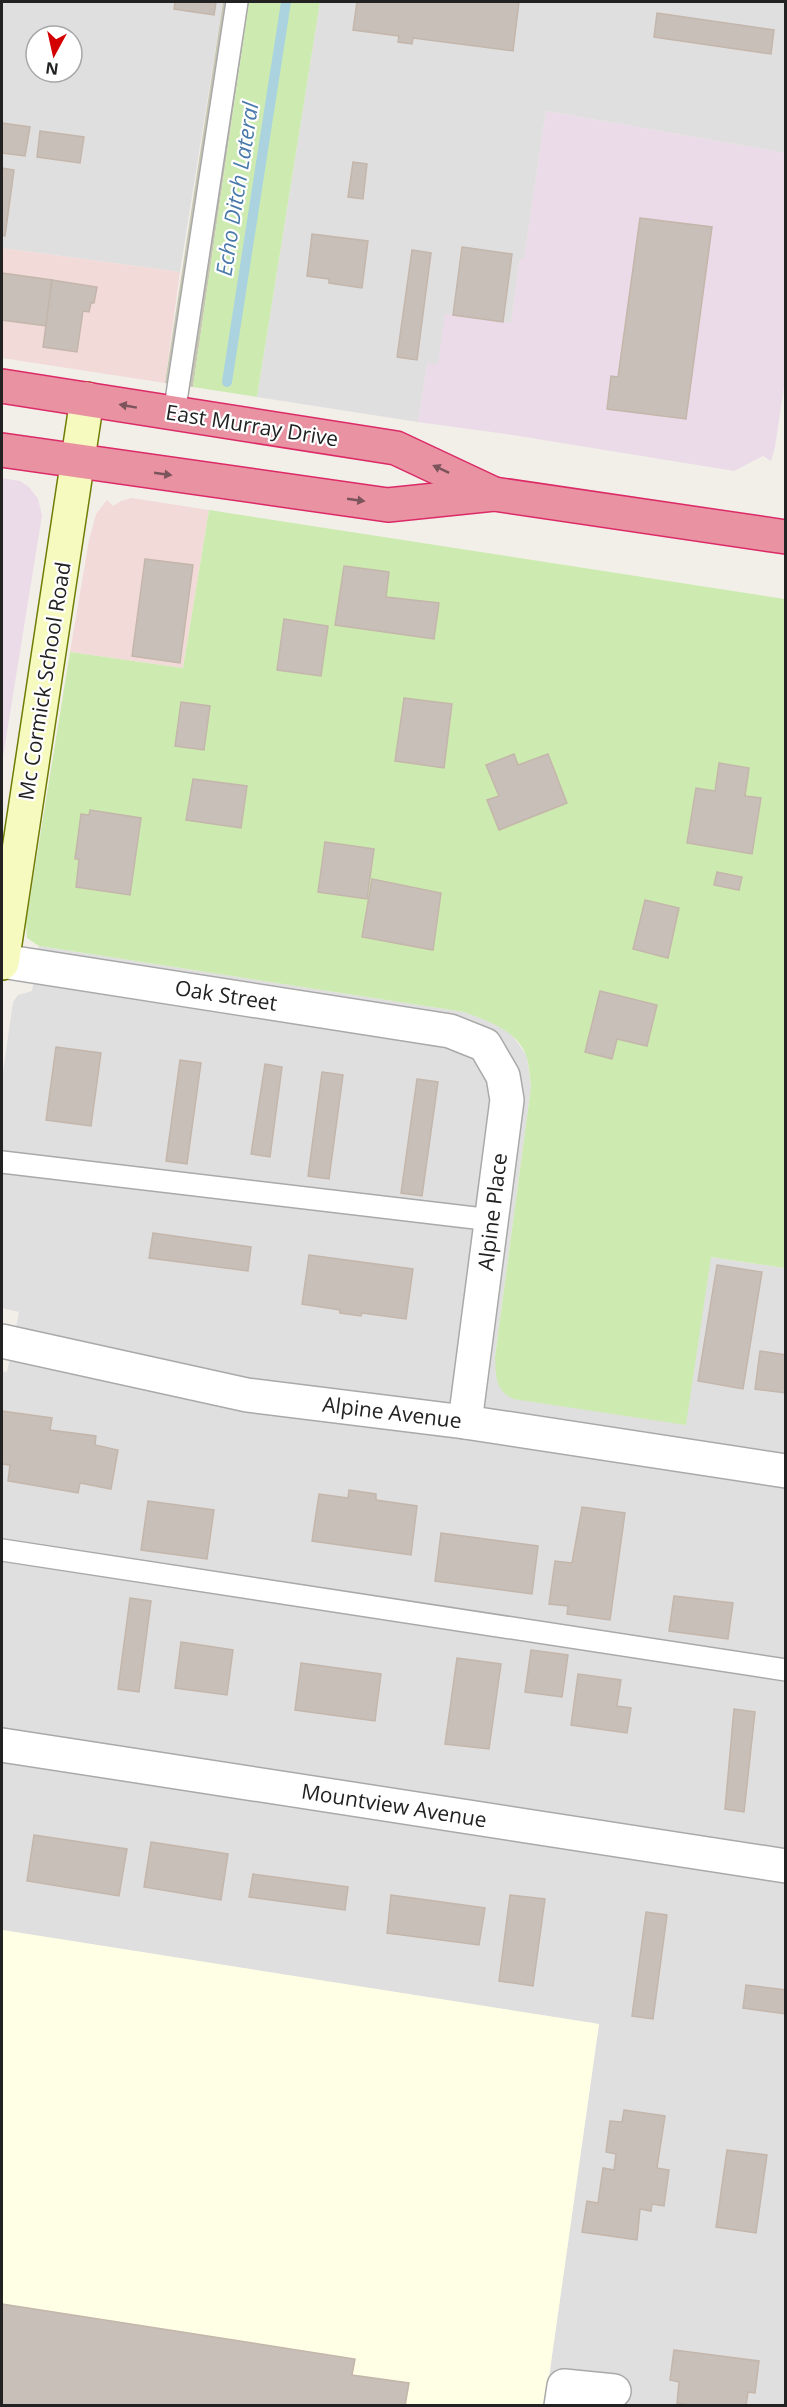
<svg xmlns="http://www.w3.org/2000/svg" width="787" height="2407" font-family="'Open Sans',sans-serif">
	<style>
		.residential { fill: #e0dfdf; fill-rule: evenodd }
		.commercial { fill: #f2dad9 }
		.industrial { fill: #ebdbe8 }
		.education { fill: #ffffe5 }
		.construction { fill: #c7c7b4 }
		.grass { fill: #cdebb0 }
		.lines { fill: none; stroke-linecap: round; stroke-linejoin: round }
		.stream { stroke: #aad3df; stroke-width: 10 }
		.building { fill: #c7bfb8; stroke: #c4b6ab; stroke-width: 1.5 }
		.lane-casing { stroke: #a9a9a9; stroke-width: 24 }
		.street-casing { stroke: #a9a9a9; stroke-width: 36 }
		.secondary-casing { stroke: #707d05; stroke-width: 36 }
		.highway-casing { stroke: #dc2a67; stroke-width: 36 }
		.lane { stroke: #fff; stroke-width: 21 }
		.street { stroke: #fff; stroke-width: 33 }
		.secondary { stroke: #f7fabf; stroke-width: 33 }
		.highway { stroke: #e892a2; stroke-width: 33 }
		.oneway { fill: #7b545c }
		.labels { text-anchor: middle; stroke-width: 4.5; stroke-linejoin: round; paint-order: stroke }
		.street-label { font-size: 21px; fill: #222; stroke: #fff }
		.water-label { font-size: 22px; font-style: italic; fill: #4a7aab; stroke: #fff }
	</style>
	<rect width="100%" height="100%" fill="#f2efe9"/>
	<g class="residential">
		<path d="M2,2H223L180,272L2,248ZM36,36H72V72H36Z"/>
		<polygon points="320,2 785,2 785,153 546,111 524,259 520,259 511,323 438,365 427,365 418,422 257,397"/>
		<polygon points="39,946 464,1012 496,1024 512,1035 527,1056 531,1087 495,1357 711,1257 785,1268 785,2405 545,2405 599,2024 2,1930 2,1371 7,1372 19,1312 2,1308 2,1079 13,1002 18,995 32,991"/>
	</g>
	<g class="commercial">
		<polygon points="2,248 180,272 165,383 2,358"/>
		<polygon points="132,498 209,510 183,668 70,652 89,540 96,514 107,500 113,506 121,501"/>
	</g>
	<g class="industrial">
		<polygon points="546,111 785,153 786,374 775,447 771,461 763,456 734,471 506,434 418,422 427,364 438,364 445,314 511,323 520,259 524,258"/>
		<polygon points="2,478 20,481 29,487 38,499 42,515 2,763"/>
	</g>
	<polygon class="education" points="2,1930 599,2024 545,2405 2,2405"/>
	<polygon class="construction" points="223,2 249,2 193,387 165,383"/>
	<g class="grass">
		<polygon points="249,2 320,2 257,397 193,387"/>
		<path d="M209,510L785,599V1268L711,1257L686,1425L513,1399C495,1390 496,1376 495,1357L531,1087C530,1077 529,1067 527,1058C519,1031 488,1021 464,1012L39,946L27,938L26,923L70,652L183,668Z"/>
	</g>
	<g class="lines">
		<polyline class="stream" points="227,382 286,2"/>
	</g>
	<g class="building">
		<polygon points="175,2 216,2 214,15 174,9"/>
		<polygon points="357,2 519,2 513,51 413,38 412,44 398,42 399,36 353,30"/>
		<polygon points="657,13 774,30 771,54 654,37"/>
		<polygon points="2,123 30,127 25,156 2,153"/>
		<polygon points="40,131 84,137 80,163 37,157"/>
		<polygon points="353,162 367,164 363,199 348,197"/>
		<polygon points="2,168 14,170 5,236 2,235"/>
		<polygon points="640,218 712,227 686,419 607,409 611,376 618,377"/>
		<polygon points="312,234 368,241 362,288 329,283 329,279 307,276"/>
		<polygon points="462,247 512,254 503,322 453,315"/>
		<polygon points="412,250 431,253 417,360 397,357"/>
		<polygon points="2,273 52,280 46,326 2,320"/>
		<polygon points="52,280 97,287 94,303 91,303 89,312 83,311 77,352 43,347"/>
		<polygon points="145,559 193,565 180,663 132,656"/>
		<polygon points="344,566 389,572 386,597 439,603 434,639 335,625"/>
		<polygon points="284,619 328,626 321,676 277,670"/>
		<polygon points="404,698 452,704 444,768 395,761"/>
		<polygon points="181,702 210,706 204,750 175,746"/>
		<polygon points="514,754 518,765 548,754 567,803 499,830 487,800 499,796 486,765"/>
		<polygon points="719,763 749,768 745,796 761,798 752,854 687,843 696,788 715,791"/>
		<polygon points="193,779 247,786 241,828 186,820"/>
		<polygon points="90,810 141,818 130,895 76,887 79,859 75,859 81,814 89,815"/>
		<polygon points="325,842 374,849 367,899 318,892"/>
		<polygon points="717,872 742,877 739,890 714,885"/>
		<polygon points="372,879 441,893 433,950 362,937"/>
		<polygon points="645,900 679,908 668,958 633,949"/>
		<polygon points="600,991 657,1005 647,1046 617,1039 612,1059 585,1052"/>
		<polygon points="56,1047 101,1053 91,1126 46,1120"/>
		<polygon points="180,1060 201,1063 187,1164 166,1161"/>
		<polygon points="265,1064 282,1067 270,1157 251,1154"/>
		<polygon points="322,1072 343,1075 329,1179 308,1176"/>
		<polygon points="417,1079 438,1082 422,1196 401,1193"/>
		<polygon points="153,1233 251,1247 248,1271 149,1258"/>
		<polygon points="309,1255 413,1269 406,1319 362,1313 361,1316 340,1313 340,1310 302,1304"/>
		<polygon points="717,1265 762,1272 743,1389 698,1381"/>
		<polygon points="760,1351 786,1355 786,1393 755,1389"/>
		<polygon points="2,1411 52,1418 50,1430 96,1436 95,1445 118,1450 111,1489 80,1483 78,1493 8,1481 10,1465 2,1464"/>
		<polygon points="349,1490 376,1494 376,1500 417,1506 411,1555 312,1541 319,1494 348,1498"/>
		<polygon points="148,1501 214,1510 207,1559 141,1550"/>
		<polygon points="582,1507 625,1513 610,1620 567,1614 568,1606 549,1604 555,1561 572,1563"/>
		<polygon points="441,1533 538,1546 532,1594 435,1581"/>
		<polygon points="674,1596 733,1603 728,1639 669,1631"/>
		<polygon points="130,1598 151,1601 139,1692 118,1689"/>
		<polygon points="181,1642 233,1650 227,1695 175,1688"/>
		<polygon points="531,1650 568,1655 562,1697 525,1692"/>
		<polygon points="457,1658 501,1664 489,1749 445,1744"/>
		<polygon points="301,1663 381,1674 375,1721 295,1710"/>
		<polygon points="578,1674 621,1680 617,1706 631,1708 627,1733 571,1725"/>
		<polygon points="734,1709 755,1712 744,1812 725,1809"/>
		<polygon points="34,1835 127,1849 119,1896 27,1881"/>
		<polygon points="151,1842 228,1854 221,1900 144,1887"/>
		<polygon points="253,1874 348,1887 345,1910 249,1897"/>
		<polygon points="391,1895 485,1908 479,1945 387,1933"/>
		<polygon points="510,1895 545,1899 533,1986 499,1981"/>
		<polygon points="646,1912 667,1915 653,2019 632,2016"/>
		<polygon points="746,1985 786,1990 786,2014 743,2008"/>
		<polygon points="624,2110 665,2116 657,2168 669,2170 664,2206 652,2204 651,2211 640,2209 637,2240 582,2232 587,2201 598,2203 603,2168 614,2170 616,2154 606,2152 610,2121 622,2122"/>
		<polygon points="727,2150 767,2155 756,2233 716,2227"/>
		<polygon points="2,2304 355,2359 352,2375 409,2383 405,2406 2,2406"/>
		<polygon points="674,2350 759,2361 755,2393 748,2392 746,2406 697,2406 677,2403 679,2382 670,2380"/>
	</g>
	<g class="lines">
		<defs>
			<g id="lane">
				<polyline points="174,414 237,2"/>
				<polyline points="2,1162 492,1220"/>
				<polyline points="2,1550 786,1670"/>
			</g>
			<g id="street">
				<polyline points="2,961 450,1031 485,1045 503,1076 507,1100 465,1422"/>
				<polyline points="2,1341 247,1395 465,1422 786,1471"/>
				<polyline points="2,1745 786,1866"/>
				<polyline points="561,2406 564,2386 614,2391"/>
			</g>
			<polyline id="secondary" points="2,963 87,399"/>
			<g id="highway">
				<polyline points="2,386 396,448 494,494"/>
				<polyline points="2,450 388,505 494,494 786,537"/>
			</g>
		</defs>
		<use href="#lane" class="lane-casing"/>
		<use href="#street" class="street-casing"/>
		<use href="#secondary" class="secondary-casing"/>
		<use href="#highway" class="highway-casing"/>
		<use href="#lane" class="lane"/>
		<use href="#street" class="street"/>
		<use href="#secondary" class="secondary"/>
		<use href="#highway" class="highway"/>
	</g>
	<defs><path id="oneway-solid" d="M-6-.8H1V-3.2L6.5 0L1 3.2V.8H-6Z" transform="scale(1.5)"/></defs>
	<g class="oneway">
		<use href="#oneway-solid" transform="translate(128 406) rotate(-170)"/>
		<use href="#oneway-solid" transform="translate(441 469) rotate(-155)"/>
		<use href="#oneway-solid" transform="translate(163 474) rotate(8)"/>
		<use href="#oneway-solid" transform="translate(356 500) rotate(8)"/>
	</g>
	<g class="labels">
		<g class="street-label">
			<text transform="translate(252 426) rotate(9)" y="7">East Murray Drive</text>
			<text transform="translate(45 681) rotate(-81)" y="7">Mc Cormick School Road</text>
			<text transform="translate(226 996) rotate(9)" y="7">Oak Street</text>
			<text transform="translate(493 1212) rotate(-83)" y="7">Alpine Place</text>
			<text transform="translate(392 1413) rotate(7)" y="7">Alpine Avenue</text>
			<text transform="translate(394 1806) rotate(9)" y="7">Mountview Avenue</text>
		</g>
		<g class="water-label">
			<text transform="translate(237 189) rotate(-81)" y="8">Echo Ditch Lateral</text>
		</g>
	</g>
	<rect width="787" height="2407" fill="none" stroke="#222222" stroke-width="6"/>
	<g transform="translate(54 54) rotate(188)"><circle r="28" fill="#ffffff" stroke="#a7a7a7" stroke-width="1.5"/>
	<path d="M0-4.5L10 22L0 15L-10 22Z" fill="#d40000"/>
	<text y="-9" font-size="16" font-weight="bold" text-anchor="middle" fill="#222222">N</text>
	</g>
</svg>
